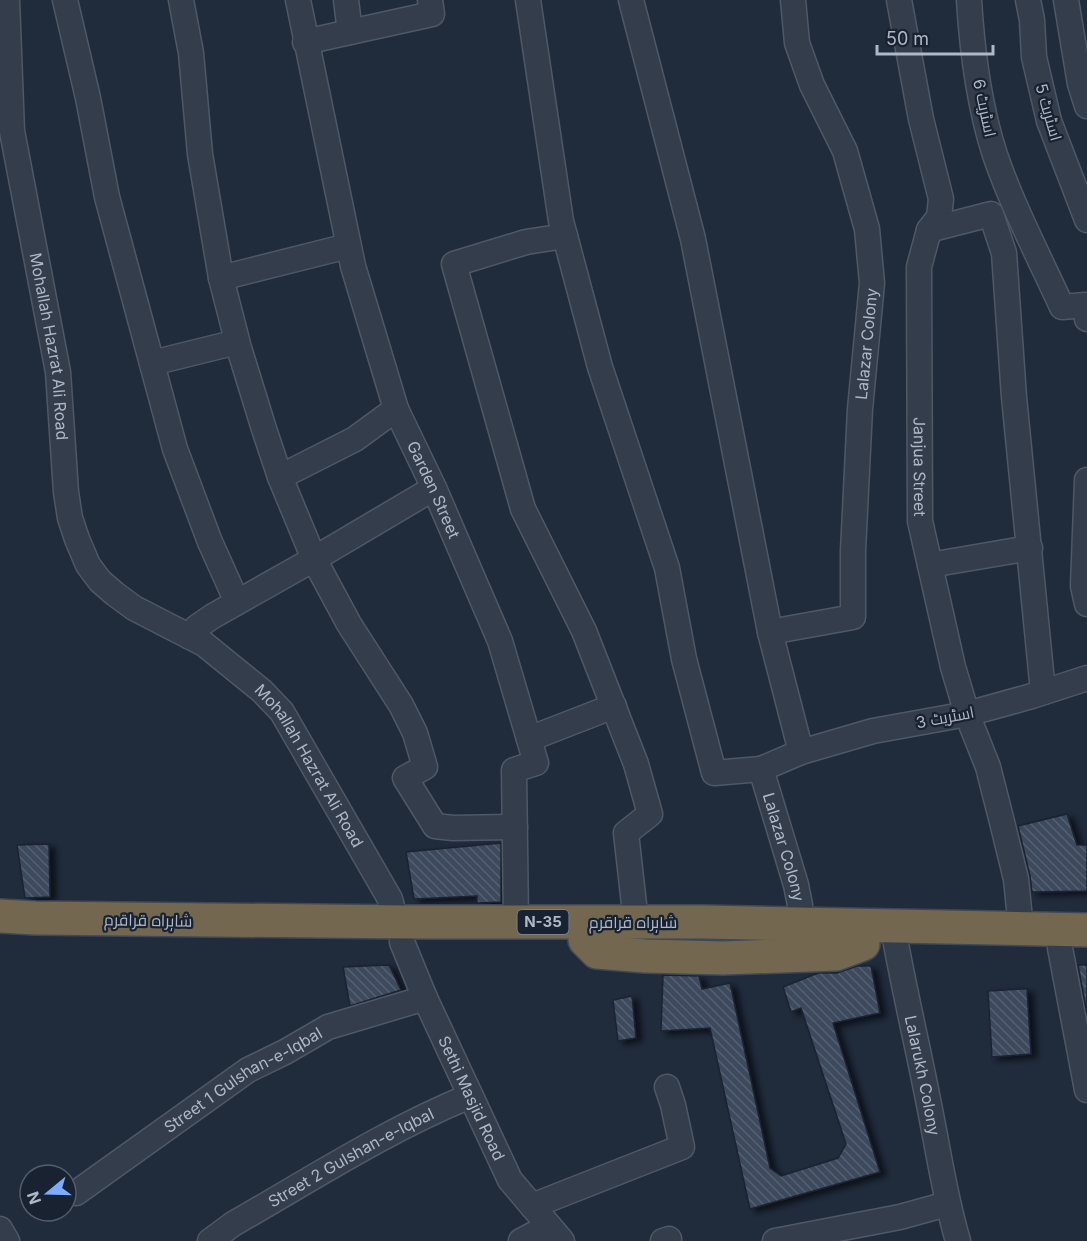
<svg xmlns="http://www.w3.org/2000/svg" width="1087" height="1241" font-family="Inter,Cairo,sans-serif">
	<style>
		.building { fill: url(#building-back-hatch); stroke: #1b2433; stroke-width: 1.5; filter: url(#shadow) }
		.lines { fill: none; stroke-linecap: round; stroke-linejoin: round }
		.minor-casing { stroke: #4f5867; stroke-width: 27 }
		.highway-casing { stroke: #3f4857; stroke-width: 36 }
		.minor { stroke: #343d4c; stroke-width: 24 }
		.highway { stroke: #736750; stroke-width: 33 }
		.labels { text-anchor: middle; stroke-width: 4.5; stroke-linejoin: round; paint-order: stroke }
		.shield { fill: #192231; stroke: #828b9b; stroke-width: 1.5 }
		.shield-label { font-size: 15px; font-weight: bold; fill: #afb8c8 }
		.street-label { font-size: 16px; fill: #afb8c8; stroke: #192231 }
	</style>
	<defs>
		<pattern id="building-back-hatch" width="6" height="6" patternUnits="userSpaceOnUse" patternTransform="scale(1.5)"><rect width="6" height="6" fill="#3c495c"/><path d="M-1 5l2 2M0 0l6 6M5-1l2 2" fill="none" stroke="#566172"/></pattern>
		<filter id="shadow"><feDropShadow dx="6" dy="3.5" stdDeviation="3" flood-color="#0009"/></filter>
	</defs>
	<rect width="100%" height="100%" fill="#202b3c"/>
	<g class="building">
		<polygon points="1067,814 1077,845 1087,845 1087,891 1032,892 1030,876 1018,826"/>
		<polygon points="501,843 501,902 477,903 477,896 414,899 406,852"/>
		<polygon points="49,844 50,897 25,898 17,845"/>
		<polygon points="389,965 401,990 350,1006 343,967"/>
		<polygon points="1078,965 1087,965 1087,1014"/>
		<polygon points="857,966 871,966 880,1013 833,1023 880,1172 750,1209 710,1028 661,1031 663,975 699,976 702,989 730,983 770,1168 781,1176 838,1158 846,1144 801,1008 791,1012 783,987 818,973 837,973"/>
		<polygon points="1021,989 1027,989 1031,1054 992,1057 988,991"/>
		<polygon points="632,996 636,1038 618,1041 613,1000"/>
	</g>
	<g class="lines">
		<defs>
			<g id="minor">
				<path id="s1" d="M7,0L12,131L58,372L66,492L70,518L77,539L88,565L100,581L115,594L134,608L204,644L262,691L282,712L390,899L396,922"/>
				<polyline points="65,0 88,98 107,197 175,449 210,542 237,602"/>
				<polyline points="181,0 191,53 200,154 221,278 239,348 264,429 280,477 314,559 349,624 401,705 415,733 425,767 405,778 435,826 453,828 515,827"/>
				<path id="s2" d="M298,0L353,266L396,409L434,488L500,641L536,763L514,770L516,922"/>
				<polyline points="528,0 561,221 600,367 667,568 684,659 714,773 761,769"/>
				<path id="s3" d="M631,0L693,239L770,632L801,752L761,769L796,885L800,905L798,924"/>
				<path id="s4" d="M899,0L921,119L941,199L939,217L929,230L919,267L920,521L953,667L967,714L988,767L1002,822L1016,879L1021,929"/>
				<path d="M969,0C972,49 980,109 995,155C1013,207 1039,257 1062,307L1085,305L1087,319"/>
				<polyline points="1028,0 1032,20 1034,57 1049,121 1087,220"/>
				<polyline points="1066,0 1080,84 1087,106"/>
				<polyline points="350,32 432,14 430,0"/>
				<polyline points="305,42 350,32 346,0"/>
				<polyline points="929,230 991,214 1004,253 1014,397 1043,692"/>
				<polyline points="565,236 526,242 454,264 523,509 584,631 636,764 650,814 626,833 636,922"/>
				<polyline points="221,278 348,246"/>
				<polyline points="152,363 237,342"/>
				<polyline points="280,477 355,439 396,409"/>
				<polyline points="1087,480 1083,586 1087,604"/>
				<polyline points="930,565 1030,548"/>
				<path id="s5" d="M770,632L853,617V551L860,409L872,283L867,229L845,151L812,85L797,43L793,0"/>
				<polyline points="190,637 197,627 213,616 314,559 434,488"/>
				<polyline points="529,739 614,706"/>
				<polyline points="801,752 873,731 967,714 1032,696 1087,678"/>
				<path id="s6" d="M402,942L425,998L510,1180L562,1241"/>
				<path id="s7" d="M896,944C907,1003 921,1061 932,1120C940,1161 946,1201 958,1241"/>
				<polyline points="1060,948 1087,1090"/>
				<path id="s8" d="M76,1193L248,1070L285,1052L328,1027L425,998"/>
				<polyline points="532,1206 682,1147 673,1105 667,1087"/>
				<polyline points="0,1229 7,1241"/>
				<path id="s9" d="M210,1241L233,1224C310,1180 387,1130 470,1096"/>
				<polyline points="521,1241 549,1226"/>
				<polyline points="663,1241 669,1239 669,1241"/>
				<polyline points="775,1241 900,1217 947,1204"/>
			</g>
			<g id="highway">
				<polyline points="0,916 35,918 407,922 704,922 1087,930"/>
				<polyline points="585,940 597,952 645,956 723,958 836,954 863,944"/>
			</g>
		</defs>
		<use href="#minor" class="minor-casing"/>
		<use href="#highway" class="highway-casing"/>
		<use href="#minor" class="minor"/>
		<use href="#highway" class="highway"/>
	</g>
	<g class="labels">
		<rect class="shield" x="517.5" y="910" width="51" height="24" rx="4.5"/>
		<g class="shield-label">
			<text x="543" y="927">N-35</text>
		</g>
		<g class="street-label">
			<text transform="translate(985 108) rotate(78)" y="6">اسٹریٹ 6</text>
			<text transform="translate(1049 112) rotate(74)" y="6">اسٹریٹ 5</text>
			<text dy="6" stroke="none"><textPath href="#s5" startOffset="358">Lalazar Colony</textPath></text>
			<text dy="6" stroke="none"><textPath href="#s1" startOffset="350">Mohallah Hazrat Ali Road</textPath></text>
			<text dy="6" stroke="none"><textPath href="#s4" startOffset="476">Janjua Street</textPath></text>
			<text dy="6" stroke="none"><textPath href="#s2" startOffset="510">Garden Street</textPath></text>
			<text transform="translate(945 717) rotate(-11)" y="6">اسٹریٹ 3</text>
			<text dy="6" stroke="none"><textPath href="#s1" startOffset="879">Mohallah Hazrat Ali Road</textPath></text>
			<text dy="6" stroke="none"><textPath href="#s3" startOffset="896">Lalazar Colony</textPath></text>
			<text transform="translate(148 920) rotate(1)" y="6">شاہراہ قراقرم</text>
			<text x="633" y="928">شاہراہ قراقرم</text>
			<text dy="6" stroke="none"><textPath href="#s7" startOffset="134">Lalarukh Colony</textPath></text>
			<text dy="6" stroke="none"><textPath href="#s8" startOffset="202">Street 1 Gulshan-e-Iqbal</textPath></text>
			<text dy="6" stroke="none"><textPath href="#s6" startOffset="171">Sethi Masjid Road</textPath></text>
			<text dy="6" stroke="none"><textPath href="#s9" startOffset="164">Street 2 Gulshan-e-Iqbal</textPath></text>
		</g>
	</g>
	<g transform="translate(48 1193) rotate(251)"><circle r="28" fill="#192231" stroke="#555e6d" stroke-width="1.5"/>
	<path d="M0-4.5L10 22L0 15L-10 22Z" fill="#7dabff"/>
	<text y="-9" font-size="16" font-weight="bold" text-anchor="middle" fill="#afb8c8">N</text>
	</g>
	<path d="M877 45v9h116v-9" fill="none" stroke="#afb8c8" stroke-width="3"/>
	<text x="886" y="45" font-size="18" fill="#afb8c8" stroke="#192231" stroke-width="4.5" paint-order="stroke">50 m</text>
</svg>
